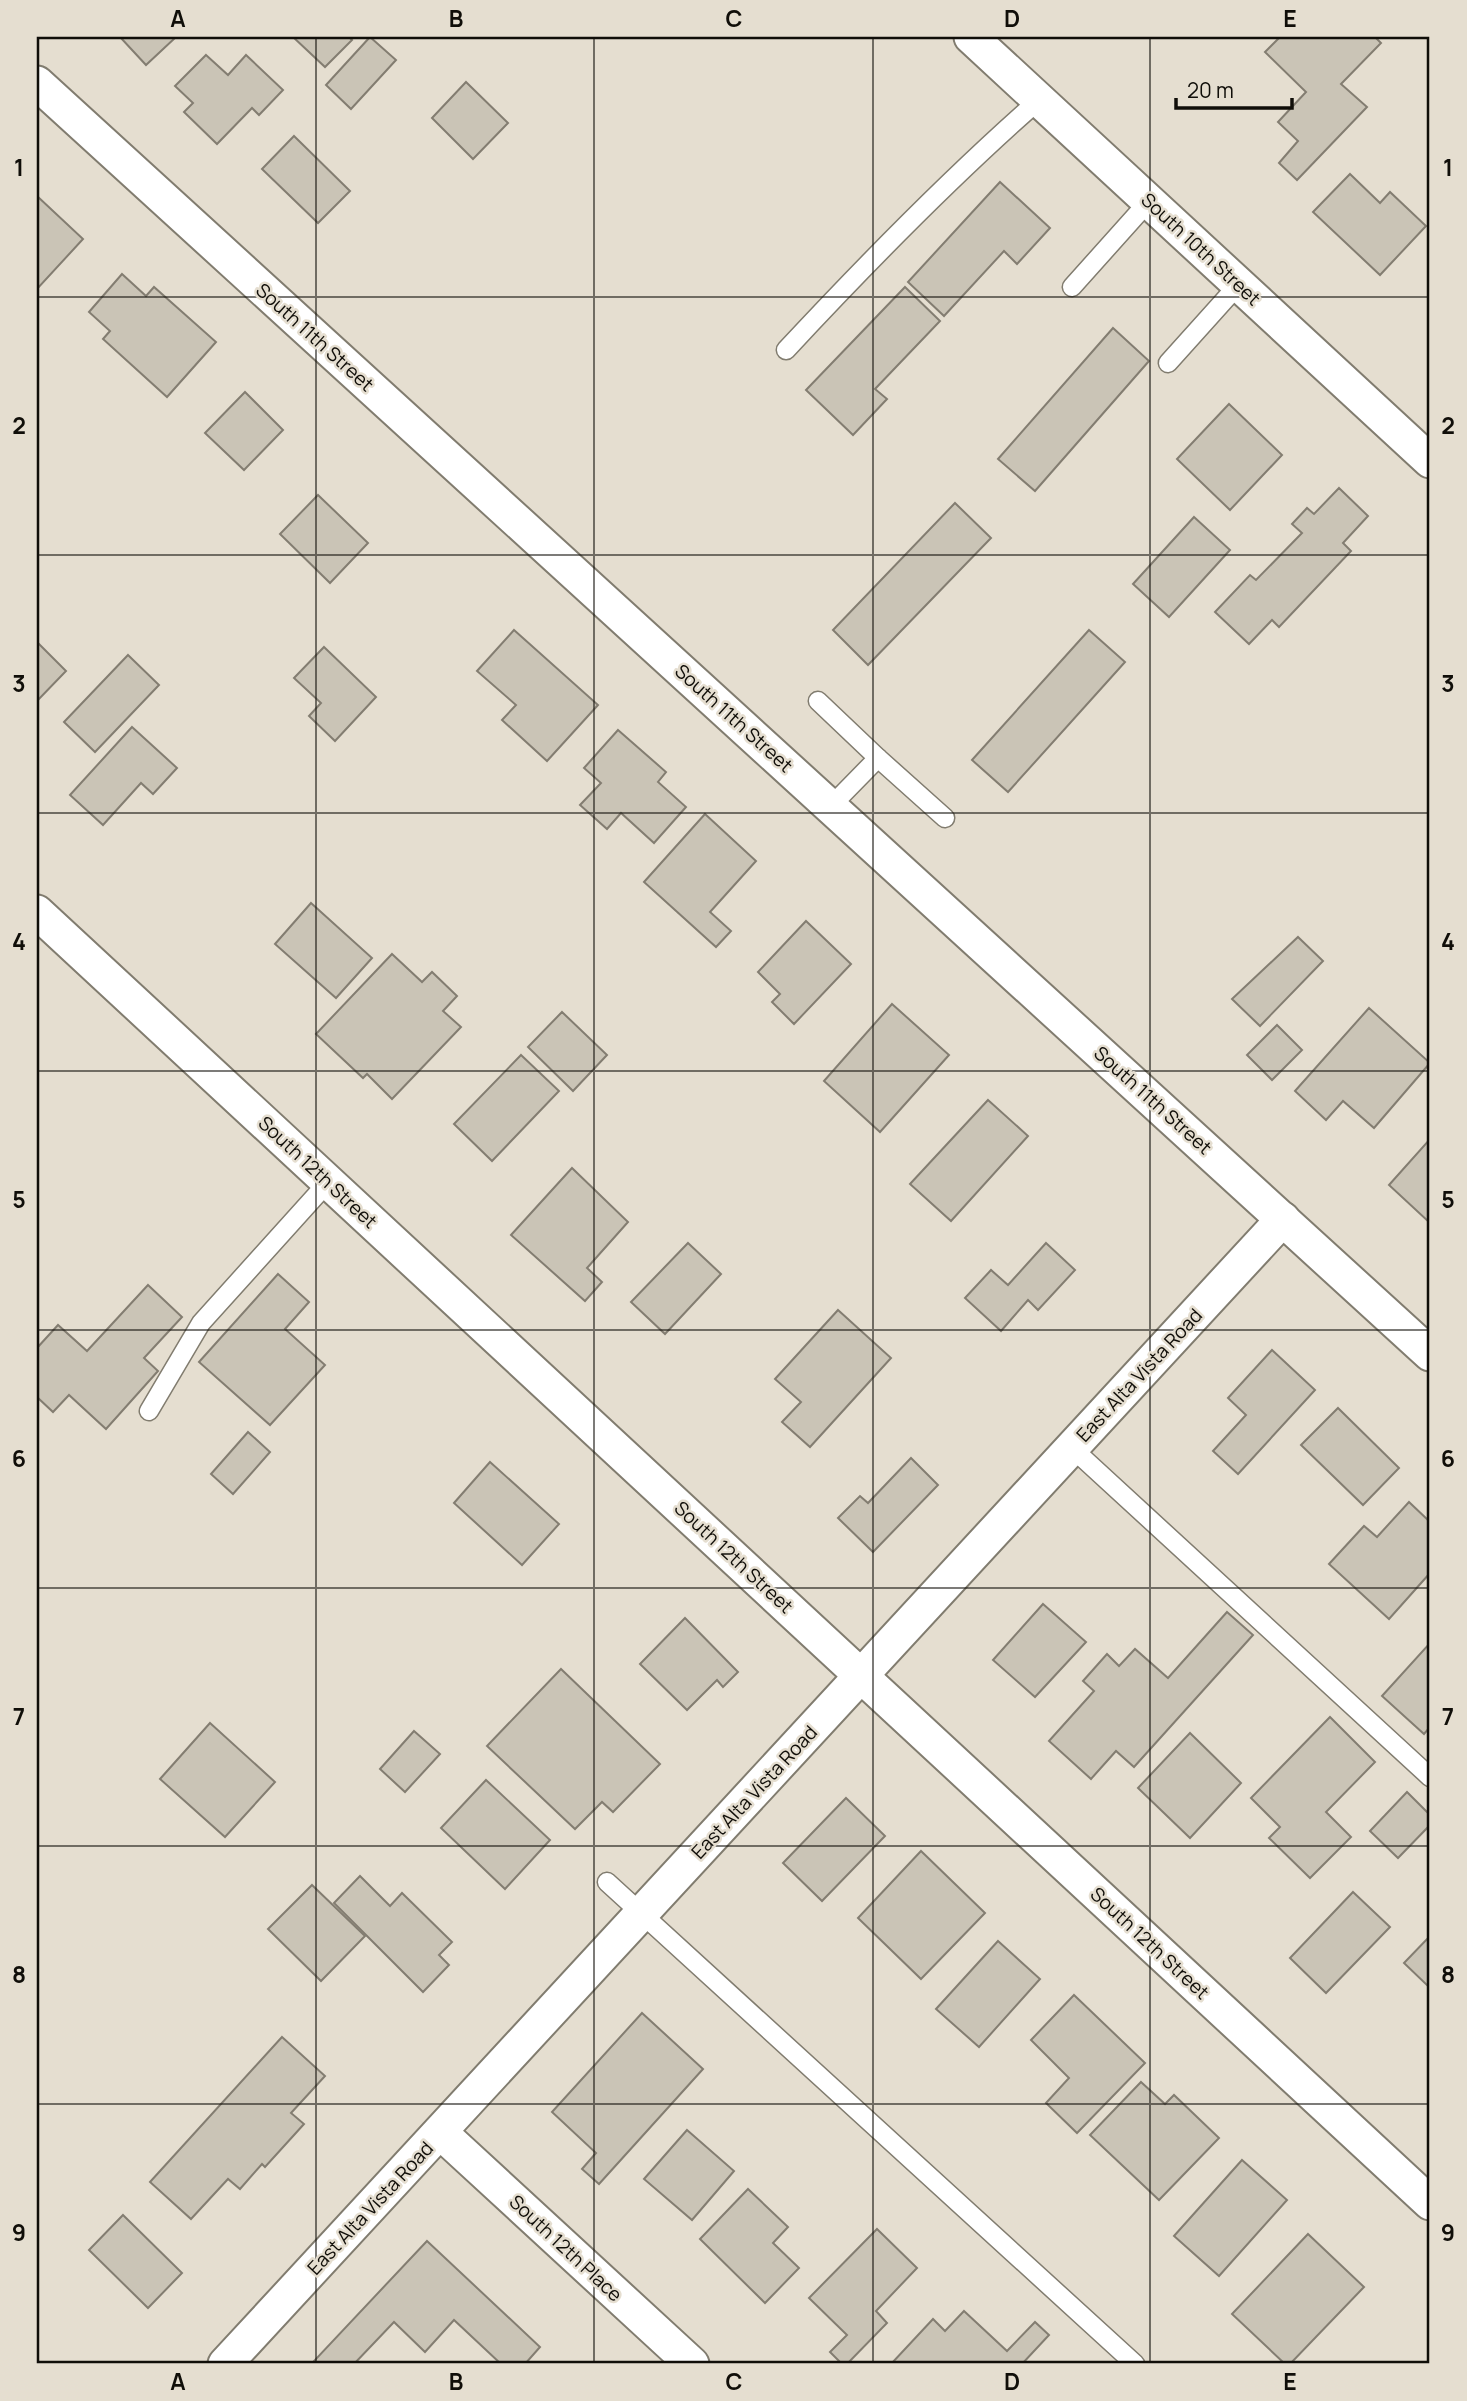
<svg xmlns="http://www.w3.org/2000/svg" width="1467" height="2401" font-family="Manrope,sans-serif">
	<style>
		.building { fill: #cac4b6; stroke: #837d71; stroke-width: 2 }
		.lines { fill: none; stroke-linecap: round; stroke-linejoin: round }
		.service-casing { stroke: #817c6f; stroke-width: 21 }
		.minor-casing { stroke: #817c6f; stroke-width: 37 }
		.service { stroke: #fff; stroke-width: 18 }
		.minor { stroke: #fff; stroke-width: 33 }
		.grid { fill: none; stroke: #100e09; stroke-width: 2; stroke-opacity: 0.55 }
		.labels { text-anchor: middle; stroke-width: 5; stroke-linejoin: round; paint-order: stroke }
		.street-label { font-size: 19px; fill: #100e09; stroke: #e5ded0 }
		.neatline { fill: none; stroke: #100e09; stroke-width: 2.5 }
		.grid-label { font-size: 23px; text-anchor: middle; font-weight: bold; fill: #100e09 }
	</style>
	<rect width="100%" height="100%" fill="#e5ded0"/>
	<g class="building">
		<polygon points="120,37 176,37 146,65"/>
		<polygon points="293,37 349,37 352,40 325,67"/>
		<polygon points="370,37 396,60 351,109 326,85"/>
		<polygon points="1280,37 1375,37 1381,43 1341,84 1367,107 1297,180 1279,163 1298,141 1278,122 1306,92 1265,52"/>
		<polygon points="206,55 228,75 246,55 283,90 259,115 252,108 217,144 184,112 193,103 175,86"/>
		<polygon points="466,82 508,123 473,159 432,118"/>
		<polygon points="294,136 350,191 318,223 262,169"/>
		<polygon points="1350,174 1380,203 1390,192 1426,226 1380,275 1313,212"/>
		<polygon points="1000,182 1050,228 1017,264 1004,251 944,316 908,282"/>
		<polygon points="37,196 83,239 37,289"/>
		<polygon points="122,274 146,296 154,287 216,342 167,397 103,339 110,331 89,312"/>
		<polygon points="905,287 940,321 875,389 887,399 853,435 806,390"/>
		<polygon points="1113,328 1149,361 1035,491 998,459"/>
		<polygon points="245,392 283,430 244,470 205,433"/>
		<polygon points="1229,404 1282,455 1230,510 1177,459"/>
		<polygon points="1339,488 1368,516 1343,543 1351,551 1279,627 1272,620 1249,644 1215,612 1250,575 1256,580 1302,533 1292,524 1307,508 1314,514"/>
		<polygon points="318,495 368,543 330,583 280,534"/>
		<polygon points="955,503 991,538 868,665 833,630"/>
		<polygon points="1194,517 1230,550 1169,617 1133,584"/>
		<polygon points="514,630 598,705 547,761 502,720 516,705 477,671"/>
		<polygon points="1089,630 1125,662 1008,792 972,760"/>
		<polygon points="37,642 66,671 37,701"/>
		<polygon points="324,647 376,697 335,741 309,716 321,703 294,678"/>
		<polygon points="128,655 159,685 95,752 64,722"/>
		<polygon points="132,727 177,768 153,794 141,783 103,825 70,795"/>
		<polygon points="618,730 666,772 658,782 686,807 654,843 621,813 607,829 580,805 601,783 584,768"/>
		<polygon points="705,814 756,861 710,912 731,931 716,947 644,882"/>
		<polygon points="311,903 372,958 336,998 275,944"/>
		<polygon points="806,921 851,964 794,1024 772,1002 780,994 758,972"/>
		<polygon points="1298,937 1323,961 1260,1026 1232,999"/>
		<polygon points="392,954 422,982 432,972 457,996 443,1011 461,1027 392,1099 367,1074 363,1078 316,1034"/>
		<polygon points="892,1004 949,1055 880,1132 824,1081"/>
		<polygon points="1369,1008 1430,1063 1374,1128 1343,1101 1326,1120 1295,1091"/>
		<polygon points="562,1012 607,1055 573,1091 528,1047"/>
		<polygon points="1277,1025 1302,1050 1272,1080 1247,1055"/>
		<polygon points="521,1055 559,1091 492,1161 454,1124"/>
		<polygon points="988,1100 1028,1136 951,1221 910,1184"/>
		<polygon points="1430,1139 1430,1223 1389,1185"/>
		<polygon points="572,1168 628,1222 587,1268 602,1282 585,1301 511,1235"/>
		<polygon points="688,1243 721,1274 665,1334 631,1302"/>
		<polygon points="1046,1243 1075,1270 1038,1310 1028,1300 1001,1331 965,1298 991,1270 1008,1285"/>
		<polygon points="278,1274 309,1302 285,1329 325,1365 270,1425 199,1362"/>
		<polygon points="148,1285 182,1317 144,1358 158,1371 106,1429 69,1395 53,1412 37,1397 37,1348 58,1325 87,1351"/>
		<polygon points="838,1310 891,1358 810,1447 782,1422 801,1402 775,1379"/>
		<polygon points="1272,1350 1315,1390 1238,1474 1213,1451 1246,1415 1228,1398"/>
		<polygon points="1338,1408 1399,1468 1363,1505 1301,1445"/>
		<polygon points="248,1432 270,1452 233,1494 211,1474"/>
		<polygon points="911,1458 938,1485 873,1552 838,1518 860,1496 868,1503"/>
		<polygon points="490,1462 559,1524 522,1565 454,1503"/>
		<polygon points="1409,1502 1430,1522 1430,1573 1389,1619 1329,1564 1364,1526 1377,1537"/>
		<polygon points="1043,1604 1086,1642 1035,1697 993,1660"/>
		<polygon points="1227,1612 1253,1635 1134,1767 1116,1751 1091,1779 1049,1741 1094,1691 1083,1681 1107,1654 1119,1666 1135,1649 1168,1678"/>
		<polygon points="685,1618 738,1672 723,1687 717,1680 687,1710 640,1664"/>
		<polygon points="1430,1643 1430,1727 1424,1734 1382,1696"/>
		<polygon points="561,1669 660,1764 613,1812 602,1802 575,1829 487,1746"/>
		<polygon points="1330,1717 1375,1762 1326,1812 1351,1837 1310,1878 1269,1838 1280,1827 1251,1798"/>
		<polygon points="210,1723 275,1782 225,1837 160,1779"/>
		<polygon points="414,1731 440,1754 405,1792 380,1769"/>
		<polygon points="1190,1733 1241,1783 1190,1838 1138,1788"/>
		<polygon points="486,1780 550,1840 505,1889 441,1828"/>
		<polygon points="1407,1792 1430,1815 1430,1825 1398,1858 1370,1831"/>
		<polygon points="846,1798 885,1836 822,1901 783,1863"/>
		<polygon points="921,1851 985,1913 921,1979 858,1918"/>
		<polygon points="360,1876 390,1906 402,1893 452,1942 439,1955 449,1965 423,1992 334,1903"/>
		<polygon points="312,1885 365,1936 321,1981 268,1929"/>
		<polygon points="1353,1892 1390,1927 1326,1993 1290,1958"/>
		<polygon points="1430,1936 1430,1988 1404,1963"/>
		<polygon points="998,1941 1040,1979 979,2047 936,2009"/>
		<polygon points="1074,1995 1145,2063 1077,2133 1046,2103 1069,2078 1031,2040"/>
		<polygon points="642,2013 703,2069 599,2184 582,2169 596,2153 552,2112"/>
		<polygon points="282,2037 325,2076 291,2113 304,2124 265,2167 262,2164 240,2189 228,2179 191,2219 150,2182"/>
		<polygon points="1141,2082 1165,2104 1174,2095 1219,2138 1159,2200 1090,2135"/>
		<polygon points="687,2130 734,2171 692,2220 644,2179"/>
		<polygon points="1242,2160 1287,2200 1219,2276 1174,2236"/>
		<polygon points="748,2189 788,2227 773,2243 799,2268 765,2303 700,2239"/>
		<polygon points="123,2215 182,2273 148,2308 89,2250"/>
		<polygon points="877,2229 917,2268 876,2311 887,2323 847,2364 842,2364 830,2352 847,2335 809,2298"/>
		<polygon points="1308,2234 1364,2287 1290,2364 1285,2364 1232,2314"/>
		<polygon points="427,2241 540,2347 525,2364 501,2364 454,2320 425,2352 394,2322 354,2364 318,2364 314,2361"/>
		<polygon points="964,2311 1007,2351 1035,2322 1049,2335 1022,2364 891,2364 933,2319 945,2331"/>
	</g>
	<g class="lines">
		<defs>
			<g id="service">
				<polyline points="1072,287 1149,201"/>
				<path d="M786,350C867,263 950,178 1039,100"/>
				<polyline points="1168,363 1239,284"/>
				<polyline points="818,701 878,758"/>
				<polyline points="831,806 878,758 945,818"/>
				<polyline points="149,1411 201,1323 329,1181"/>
				<polyline points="1072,1448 1430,1777"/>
				<polyline points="607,1882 1135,2364"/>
			</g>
			<g id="minor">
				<polyline points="971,37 1430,461"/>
				<polyline points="37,83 1430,1354"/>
				<polyline points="37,912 1430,2203"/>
				<polyline points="440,2132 692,2364"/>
				<polyline points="225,2364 1283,1219"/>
			</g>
		</defs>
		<use href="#service" class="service-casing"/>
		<use href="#minor" class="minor-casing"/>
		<use href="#service" class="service"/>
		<use href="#minor" class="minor"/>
	</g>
	<path class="grid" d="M316,37V2364M594,37V2364M873,37V2364M1150,37V2364M37,297H1430M37,555H1430M37,813H1430M37,1071H1430M37,1330H1430M37,1588H1430M37,1846H1430M37,2104H1430"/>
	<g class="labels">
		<g class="street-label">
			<text transform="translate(1201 249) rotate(43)" y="7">South 10th Street</text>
			<text transform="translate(315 337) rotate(42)" y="7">South 11th Street</text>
			<text transform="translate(734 718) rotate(42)" y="7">South 11th Street</text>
			<text transform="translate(1153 1100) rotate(42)" y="7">South 11th Street</text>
			<text transform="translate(318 1172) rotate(43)" y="7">South 12th Street</text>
			<text transform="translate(1139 1375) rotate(-47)" y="7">East Alta Vista Road</text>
			<text transform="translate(734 1557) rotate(43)" y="7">South 12th Street</text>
			<text transform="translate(754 1792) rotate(-47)" y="7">East Alta Vista Road</text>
			<text transform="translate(1150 1943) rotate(43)" y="7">South 12th Street</text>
			<text transform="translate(370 2208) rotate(-47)" y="7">East Alta Vista Road</text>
			<text transform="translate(566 2248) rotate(43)" y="7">South 12th Place</text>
		</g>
	</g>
	<rect width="1467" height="2401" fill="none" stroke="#e5ded0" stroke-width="77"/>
	<path d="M1176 98v10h116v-10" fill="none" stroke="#100e09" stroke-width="3.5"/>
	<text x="1187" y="98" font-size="21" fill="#100e09" stroke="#e5ded0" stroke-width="5" paint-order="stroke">20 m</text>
	<rect x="38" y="38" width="1390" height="2324" class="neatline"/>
	<g class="grid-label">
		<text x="178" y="27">A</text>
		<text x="456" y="27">B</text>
		<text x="734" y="27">C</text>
		<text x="1012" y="27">D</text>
		<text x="1290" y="27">E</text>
		<text x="19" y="176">1</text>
		<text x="1448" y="176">1</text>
		<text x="19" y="434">2</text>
		<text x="1448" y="434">2</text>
		<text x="19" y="692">3</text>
		<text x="1448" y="692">3</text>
		<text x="19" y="950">4</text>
		<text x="1448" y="950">4</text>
		<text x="19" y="1208">5</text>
		<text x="1448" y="1208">5</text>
		<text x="19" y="1467">6</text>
		<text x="1448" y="1467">6</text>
		<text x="19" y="1725">7</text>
		<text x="1448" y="1725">7</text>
		<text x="19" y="1983">8</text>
		<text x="1448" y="1983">8</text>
		<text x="19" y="2241">9</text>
		<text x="1448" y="2241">9</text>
		<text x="178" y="2390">A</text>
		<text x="456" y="2390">B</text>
		<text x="734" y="2390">C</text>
		<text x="1012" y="2390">D</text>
		<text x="1290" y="2390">E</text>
	</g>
</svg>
